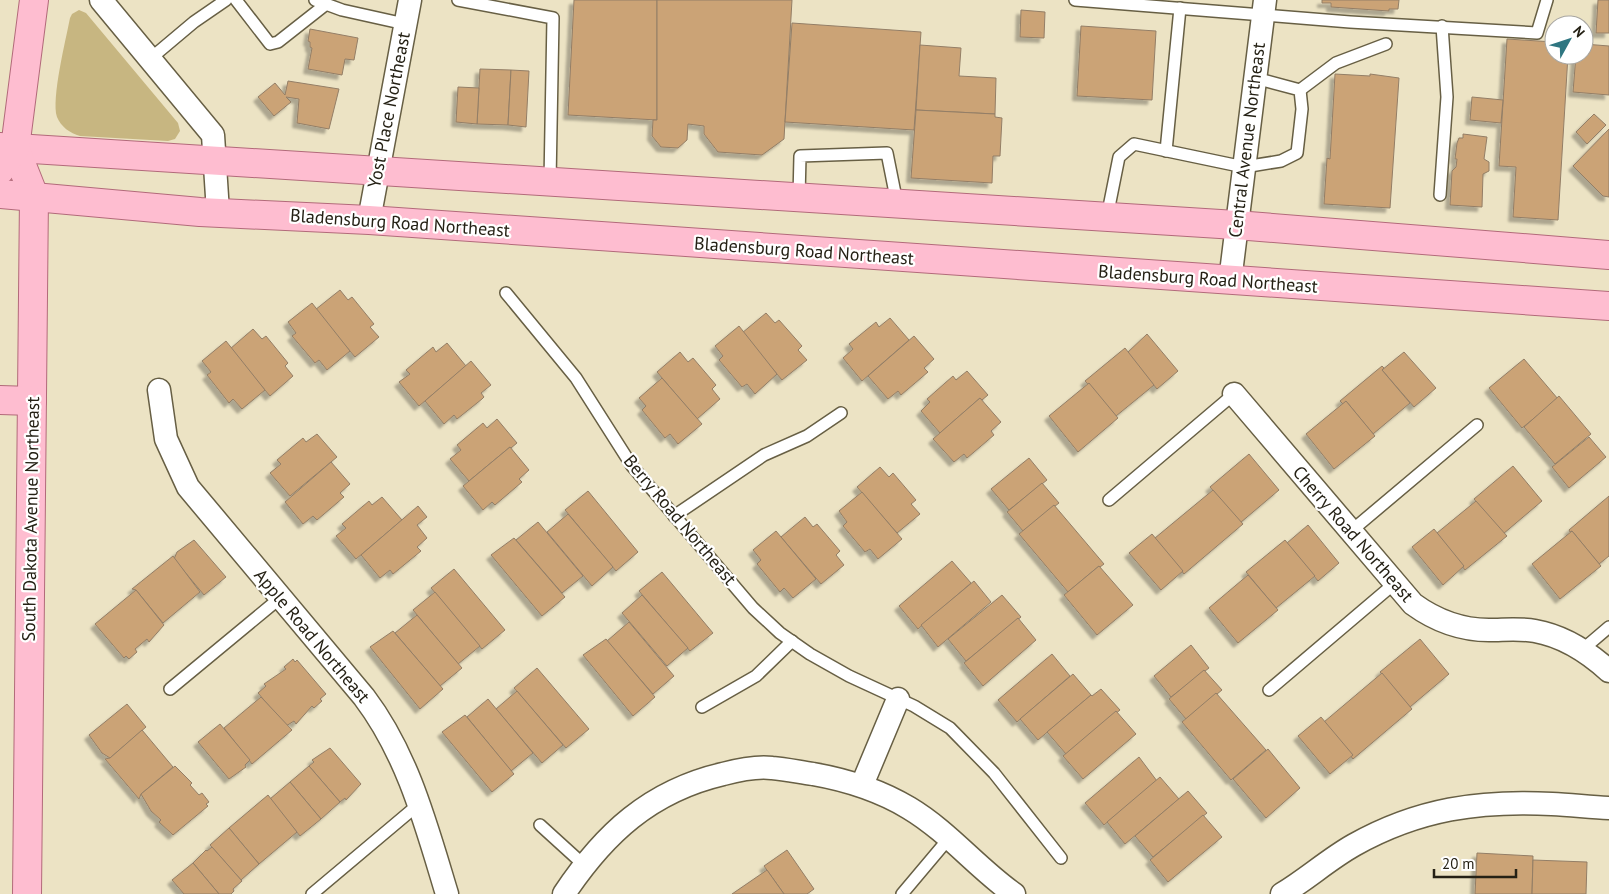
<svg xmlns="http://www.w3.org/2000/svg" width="1609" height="894" font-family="'PT Sans',sans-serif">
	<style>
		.green { fill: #c7b681 }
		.building { fill: #cba376; stroke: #937e66; filter: url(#shadow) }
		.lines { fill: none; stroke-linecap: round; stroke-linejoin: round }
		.lane-casing { stroke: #675f44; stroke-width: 14 }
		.street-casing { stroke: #675f44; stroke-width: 25 }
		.primary-casing { stroke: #b26a7a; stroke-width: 30 }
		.lane { stroke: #fff; stroke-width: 11 }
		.street { stroke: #fff; stroke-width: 22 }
		.primary { stroke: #febdd0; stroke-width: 28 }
		.labels { text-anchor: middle; stroke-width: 4.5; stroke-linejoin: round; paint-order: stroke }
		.street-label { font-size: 18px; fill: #252115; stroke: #fff }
	</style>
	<defs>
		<filter id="shadow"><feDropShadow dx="-4.5" dy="4.5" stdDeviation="1" flood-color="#0004"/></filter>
	</defs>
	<rect width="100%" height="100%" fill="#ece3c4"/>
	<path class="green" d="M79,10L86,13L178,123L180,131L175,139L168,141L80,136C70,133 61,127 57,117C51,99 66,39 70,18L72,14Z"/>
	<g class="building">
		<polygon points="574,0 657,0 657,120 568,115"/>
		<polygon points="657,0 792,0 784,139 762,155 718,152 704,134 704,126 688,124 687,140 678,148 661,147 652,136 653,120 657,120"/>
		<polygon points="1322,0 1399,0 1398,9 1389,9 1389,11 1331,7 1331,3 1322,3"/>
		<polygon points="1598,0 1609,0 1609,33 1596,33"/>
		<polygon points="1021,10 1045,12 1044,38 1020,37"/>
		<polygon points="792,23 921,32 914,130 785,122"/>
		<polygon points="1081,26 1156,31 1152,100 1077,96"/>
		<polygon points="310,29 358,38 354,60 345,59 342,75 308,69 312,48 310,47 310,42 308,41"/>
		<polygon points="1507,39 1554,42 1554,55 1568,55 1558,220 1513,217 1516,167 1499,166"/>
		<polygon points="1584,44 1609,46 1609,95 1573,92 1576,55 1584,55"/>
		<polygon points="920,45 961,48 959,76 996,78 995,114 916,110"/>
		<polygon points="480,69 511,70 508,125 477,124"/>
		<polygon points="511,70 529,71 526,127 508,125"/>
		<polygon points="1335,74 1370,76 1370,74 1399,78 1390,208 1324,204 1327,158 1330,159"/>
		<polygon points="288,81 339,89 329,129 297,123 299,99 286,97 291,102 274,116 258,97 275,83 285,95"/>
		<polygon points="458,87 479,88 477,124 456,122"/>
		<polygon points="1472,97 1503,100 1501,123 1470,120"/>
		<polygon points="916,110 995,114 995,117 1002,118 1000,156 993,156 992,183 911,178"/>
		<polygon points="1594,114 1606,125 1587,144 1576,132"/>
		<polygon points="1609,129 1609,197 1603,196 1573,166"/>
		<polygon points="1463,134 1487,137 1484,159 1489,162 1489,171 1483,174 1482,207 1450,205 1452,171 1456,167 1457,159 1455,159 1457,143 1459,138 1463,138"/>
		<polygon points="340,290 348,300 352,297 374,324 370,327 379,337 355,357 315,310"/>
		<polygon points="312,303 350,351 327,370 319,360 315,363 292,336 296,333 288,322"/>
		<polygon points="766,313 775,323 779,320 802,346 798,350 807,360 782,380 742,333"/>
		<polygon points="890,318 909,340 862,381 843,358 853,349 849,344 876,322 879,327"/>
		<polygon points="739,326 777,374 755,394 747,384 742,387 719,360 723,356 715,346"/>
		<polygon points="253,329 262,339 266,336 288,363 285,366 293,376 270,396 230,349"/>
		<polygon points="1147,334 1178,371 1157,389 1127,353"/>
		<polygon points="914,336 934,359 924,368 928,372 901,395 898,391 888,399 868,376"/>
		<polygon points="226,341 265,390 242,409 233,399 229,403 207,375 211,372 202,361"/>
		<polygon points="447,343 466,366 419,406 399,382 410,374 406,370 433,347 436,352"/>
		<polygon points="1125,348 1154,385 1116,416 1085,381"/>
		<polygon points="680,352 688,362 693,358 716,385 712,389 720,399 697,419 657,372"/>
		<polygon points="1404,352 1436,388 1414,407 1382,370"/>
		<polygon points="1524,359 1558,399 1522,428 1489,388"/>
		<polygon points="471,361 491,385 481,393 484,397 482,399 457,419 454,415 444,424 425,401"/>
		<polygon points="1382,366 1384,368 1382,370 1410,403 1373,434 1346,401 1343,404 1340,401"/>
		<polygon points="967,371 988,395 982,400 980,398 940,433 921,411 930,402 927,399 953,376 956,380"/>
		<polygon points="662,378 702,424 678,444 670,434 665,438 642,410 646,406 639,398"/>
		<polygon points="1089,383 1118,418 1078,452 1049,416"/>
		<polygon points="1559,396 1591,434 1555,464 1524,427"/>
		<polygon points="980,398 1001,422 991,431 994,435 967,458 964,454 954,462 933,439"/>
		<polygon points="1346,401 1375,436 1334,469 1306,434"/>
		<polygon points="497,419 517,443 511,448 510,447 469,481 450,459 461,450 457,445 483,423 487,428"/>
		<polygon points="317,434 337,457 290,496 270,473 281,464 277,460 303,438 306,442"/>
		<polygon points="1589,437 1606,457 1569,488 1552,467"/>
		<polygon points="510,447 529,470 519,479 522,482 495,505 492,502 483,510 463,486"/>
		<polygon points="1249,454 1279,490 1240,523 1210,487"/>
		<polygon points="1029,458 1047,480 1009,510 991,489"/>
		<polygon points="331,462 350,484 340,493 344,497 317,520 313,516 303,524 285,502"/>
		<polygon points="1513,466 1542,501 1503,534 1474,499"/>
		<polygon points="880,467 889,477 893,473 916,500 911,504 920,514 897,533 857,487"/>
		<polygon points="1042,483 1059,503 1023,531 1007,512"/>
		<polygon points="1213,490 1243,524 1184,574 1155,538"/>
		<polygon points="588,491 638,552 616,571 565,510"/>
		<polygon points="862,492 902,539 878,559 870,549 865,552 843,526 847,522 839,511"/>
		<polygon points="1609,496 1609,556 1599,564 1572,531 1570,532 1569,530"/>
		<polygon points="382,497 402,520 356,559 336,536 346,528 342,524 369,501 372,505"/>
		<polygon points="1476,501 1507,536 1465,570 1437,533"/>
		<polygon points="1054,505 1104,564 1100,567 1099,566 1068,592 1019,534"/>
		<polygon points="418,506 427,517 417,525 427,538 417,547 421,551 393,574 390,570 380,578 361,555"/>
		<polygon points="568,514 613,567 592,586 547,532"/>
		<polygon points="805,517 813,527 817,524 840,551 836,555 844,565 821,584 781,537"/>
		<polygon points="538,522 583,576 562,593 516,540"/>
		<polygon points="1308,525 1339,563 1318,581 1287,543"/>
		<polygon points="1434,529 1464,566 1443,585 1412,547"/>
		<polygon points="776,531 816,579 793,598 784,588 780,592 757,564 761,560 753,550"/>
		<polygon points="1572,531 1601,566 1560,599 1532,564"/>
		<polygon points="1152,534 1183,571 1161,590 1129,553"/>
		<polygon points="514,538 565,597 542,616 491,555"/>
		<polygon points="194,540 226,577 204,595 174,559 177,552"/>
		<polygon points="1285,540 1315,576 1276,608 1246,572"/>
		<polygon points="173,556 200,592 163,623 136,590 132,589"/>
		<polygon points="952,561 971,583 918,629 899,606"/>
		<polygon points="1099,566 1133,605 1097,635 1064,595"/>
		<polygon points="454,569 505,630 482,649 431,588"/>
		<polygon points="662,572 713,633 690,651 639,591"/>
		<polygon points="1248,575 1278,610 1238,643 1209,608"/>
		<polygon points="974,581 991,602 938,647 921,625"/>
		<polygon points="136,590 164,625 149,642 147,639 135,649 137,652 129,659 126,656 124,658 95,624"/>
		<polygon points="435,592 480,646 458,664 413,610"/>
		<polygon points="642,595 688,648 667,666 622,613"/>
		<polygon points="1002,595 1021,617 966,661 948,639"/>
		<polygon points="417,615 462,668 440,686 395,633"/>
		<polygon points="1018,618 1036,640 983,686 964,663"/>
		<polygon points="629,622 674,676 653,694 607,641"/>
		<polygon points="393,631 443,689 420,709 370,647"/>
		<polygon points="606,639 655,697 633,716 583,655"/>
		<polygon points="1420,639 1449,674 1410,707 1380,672"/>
		<polygon points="1191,645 1209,668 1171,697 1154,676"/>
		<polygon points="1052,654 1070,676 1017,722 998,700"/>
		<polygon points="293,659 295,662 297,660 326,694 320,699 322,701 314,708 312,706 296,724 294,721 286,726 258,693 266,686 264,684 286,669 284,667"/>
		<polygon points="537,668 589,729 566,748 514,688"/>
		<polygon points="1204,670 1222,690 1186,719 1169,699"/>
		<polygon points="1382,673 1412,709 1353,759 1324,722"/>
		<polygon points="1073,674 1091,695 1038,740 1020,719"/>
		<polygon points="1101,689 1120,710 1066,754 1047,732 1091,695 1092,696"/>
		<polygon points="517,691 563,745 542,763 496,709"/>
		<polygon points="1216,693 1266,750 1231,780 1182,722"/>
		<polygon points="261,697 292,730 252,764 224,728"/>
		<polygon points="488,699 533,753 511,771 467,717"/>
		<polygon points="127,704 146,727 110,758 102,753 89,735"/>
		<polygon points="1116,711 1136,734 1083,779 1063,756"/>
		<polygon points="465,715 514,774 492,792 442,732"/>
		<polygon points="1321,717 1353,755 1330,774 1298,736"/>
		<polygon points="220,724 250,760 245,765 246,767 229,779 198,742"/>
		<polygon points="142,730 173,767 141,794 139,799 105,759 110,758"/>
		<polygon points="330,748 361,784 346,800 345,798 340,802 309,766 314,762 312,760"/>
		<polygon points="1268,749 1300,788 1266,818 1233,779"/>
		<polygon points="1139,757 1157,781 1104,825 1085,803"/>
		<polygon points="175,766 192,783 190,785 199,795 202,793 209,802 206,804 208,806 173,835 159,822 161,820 151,811 141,794"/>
		<polygon points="309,766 340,802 321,819 290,782"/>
		<polygon points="1160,777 1179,799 1125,844 1107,822"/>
		<polygon points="290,782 321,819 300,836 270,799"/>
		<polygon points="1188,791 1207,813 1153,857 1135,836"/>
		<polygon points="268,795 297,832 259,864 229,828"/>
		<polygon points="1203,815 1222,837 1168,882 1150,860"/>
		<polygon points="229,828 259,864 241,880 210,845"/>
		<polygon points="212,847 242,881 233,889 234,891 231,894 219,894 193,863 206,850 207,851"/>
		<polygon points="787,850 814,889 807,894 784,894 764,866"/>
		<polygon points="1477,853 1533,856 1532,894 1475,894"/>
		<polygon points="1533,860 1587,862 1586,894 1532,894"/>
		<polygon points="193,863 219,894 184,894 172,880"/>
		<polygon points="767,870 784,894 732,894"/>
	</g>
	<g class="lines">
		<defs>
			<g id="lane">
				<polyline points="236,0 270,44 278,42 325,5"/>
				<polyline points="315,0 342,10 405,24"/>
				<polyline points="458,0 553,18 550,181"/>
				<polyline points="1075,0 1350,22 1537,33 1547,0"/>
				<polyline points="150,59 194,22 226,0"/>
				<polyline points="1300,90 1336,63 1386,44"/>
				<polyline points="1166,151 1180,8"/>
				<polyline points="1440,195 1447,97 1442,26"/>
				<polyline points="799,197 800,156 887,153 897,203"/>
				<polyline points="1107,217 1119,157 1134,144 1244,167 1281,161 1297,153 1302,109 1300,90 1255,78"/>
				<polyline points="506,293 576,378 632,466 753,608 780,633 810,654 849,676 914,706 950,728 994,773 1061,858"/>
				<polyline points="1109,500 1234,394"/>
				<polyline points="674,516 764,455 807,436 841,413"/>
				<polyline points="1350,532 1477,425"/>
				<polyline points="1582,650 1609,627"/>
				<polyline points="170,689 280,598"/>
				<polyline points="1269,690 1395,583"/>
				<polyline points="702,707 756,676 792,641"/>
				<polyline points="540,825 584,865"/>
				<polyline points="312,894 419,804"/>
				<polyline points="902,894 950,837"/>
			</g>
			<g id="street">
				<polyline points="101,0 213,135 218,212"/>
				<polyline points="369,220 410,0"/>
				<polyline points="1230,281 1265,0"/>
				<path d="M159,390L166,439L188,487L364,697C408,755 426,825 447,894"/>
				<path d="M1234,394L1413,604C1435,620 1461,630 1489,630C1504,630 1519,628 1535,631C1563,636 1588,652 1609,671"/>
				<polyline points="862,785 898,699"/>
				<path d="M564,894C604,834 650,791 723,774C738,770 756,766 772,768C785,769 799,772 813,774C847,780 879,790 909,808C949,832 977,868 1014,894"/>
				<path d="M1282,894C1307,879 1329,859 1354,845C1418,809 1480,800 1552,804C1571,805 1590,807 1609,808"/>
			</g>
			<g id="primary">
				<polyline points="0,147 1236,225 1609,255"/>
				<polyline points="15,148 34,196 27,894"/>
				<polyline points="0,170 15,148 34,0"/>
				<polyline points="0,194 200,212 369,220 1609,306"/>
				<polyline points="0,400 32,401"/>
			</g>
		</defs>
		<use href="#lane" class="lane-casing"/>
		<use href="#street" class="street-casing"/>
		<use href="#primary" class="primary-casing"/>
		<use href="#lane" class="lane"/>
		<use href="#street" class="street"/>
		<use href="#primary" class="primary"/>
	</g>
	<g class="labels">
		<g class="street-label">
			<text transform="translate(389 110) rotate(-79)" y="6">Yost Place Northeast</text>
			<text transform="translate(1247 140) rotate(-83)" y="6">Central Avenue Northeast</text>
			<text transform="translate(400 223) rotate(4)" y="6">Bladensburg Road Northeast</text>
			<text transform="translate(804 251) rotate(4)" y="6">Bladensburg Road Northeast</text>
			<text transform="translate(1208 279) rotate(4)" y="6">Bladensburg Road Northeast</text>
			<text transform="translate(31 519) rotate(-89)" y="6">South Dakota Avenue Northeast</text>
			<text transform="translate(680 520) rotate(50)" y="6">Berry Road Northeast</text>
			<text transform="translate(1353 534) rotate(49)" y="6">Cherry Road Northeast</text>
			<text transform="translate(312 636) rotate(50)" y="6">Apple Road Northeast</text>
		</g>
	</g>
	<g transform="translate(1569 40) rotate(50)"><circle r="24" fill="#ffffff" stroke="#a8a6a1"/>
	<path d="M0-4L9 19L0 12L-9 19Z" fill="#2f7681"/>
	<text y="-8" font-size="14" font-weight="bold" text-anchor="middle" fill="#252115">N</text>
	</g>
	<path d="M1434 869v8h82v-8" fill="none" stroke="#252115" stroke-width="2.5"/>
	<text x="1442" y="869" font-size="15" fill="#252115" stroke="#ffffff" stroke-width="4" paint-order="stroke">20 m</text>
</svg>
